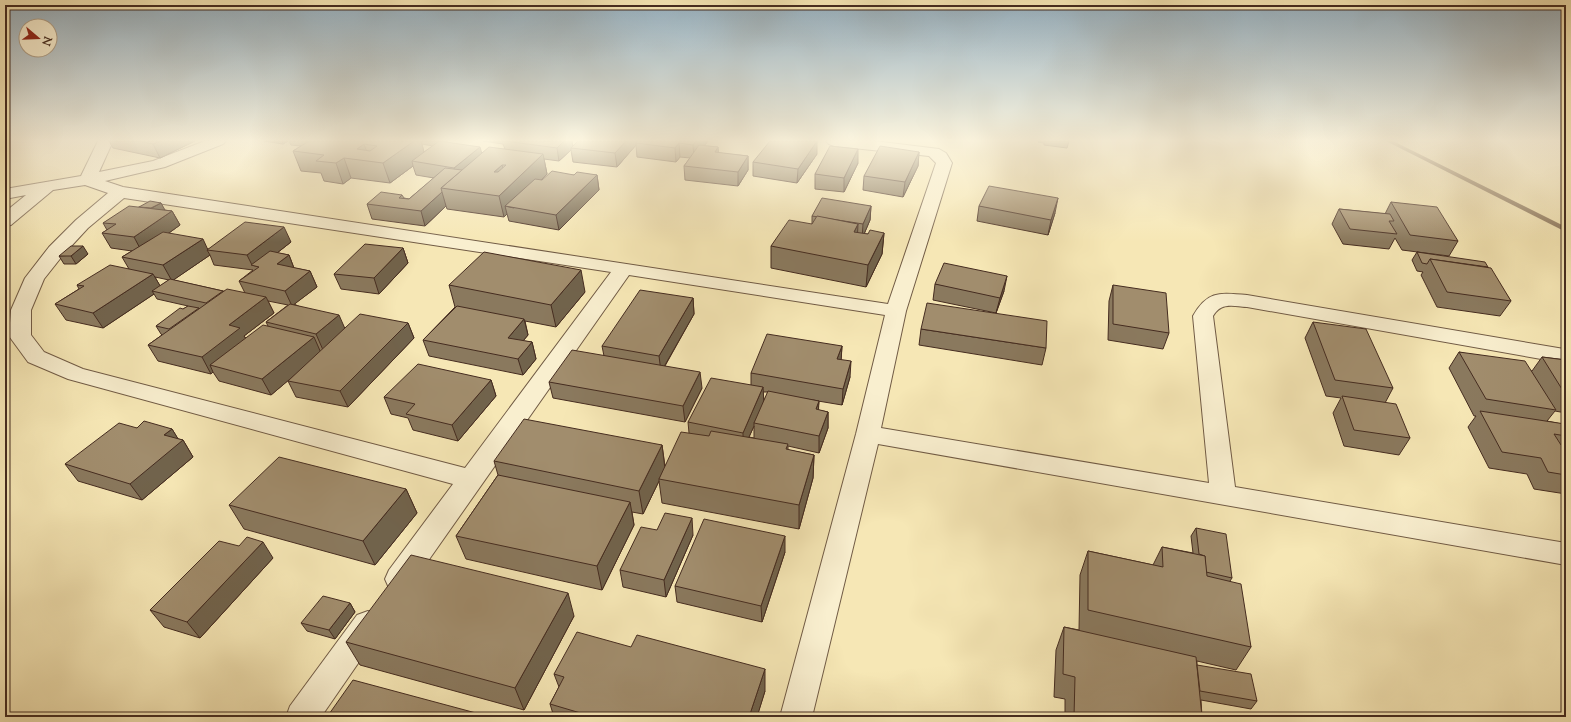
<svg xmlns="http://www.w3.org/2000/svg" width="1571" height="722" font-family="'Sorts Mill Goudy',serif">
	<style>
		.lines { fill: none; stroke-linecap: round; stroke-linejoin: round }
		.stream { fill: #8b765b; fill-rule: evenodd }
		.minor-casing { stroke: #715b45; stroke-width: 2 }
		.minor { fill: #f9efcf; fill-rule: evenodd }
		.wall { fill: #8a795e; stroke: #452c20; fill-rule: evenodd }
		.shaded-wall { fill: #71634c; stroke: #452c20 }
		.building { fill: #a18d6d; stroke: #452c20; fill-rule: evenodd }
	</style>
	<rect width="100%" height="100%" fill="#f6e7b5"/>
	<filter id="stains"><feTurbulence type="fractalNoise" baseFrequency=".005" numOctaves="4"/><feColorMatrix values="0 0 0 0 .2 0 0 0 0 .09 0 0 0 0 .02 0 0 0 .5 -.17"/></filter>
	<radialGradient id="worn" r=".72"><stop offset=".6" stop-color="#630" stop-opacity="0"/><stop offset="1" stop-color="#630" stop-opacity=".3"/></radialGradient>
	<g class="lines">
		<polygon class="stream" points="1386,141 1393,141 1566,227 1566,232"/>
		<defs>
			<g id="minor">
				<path d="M98,141H113L99,172L153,161L205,141H226L223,144L165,167L105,181L123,187L888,304L936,163L929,156L834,146L829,144L826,141H874L939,149L946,153L952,163L906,311L881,428L1209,483L1193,316C1208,290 1220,293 1247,295L1564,349L1566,350V362L1564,363L1247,307C1233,306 1221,302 1213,316L1235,487L1566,543V565L878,444L812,717H780L856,434L885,315L629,275L409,588L399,591L389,588L385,579L389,570L453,484L68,379L28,362L9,336L11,310L25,278L49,247L76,220L108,193L85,185L53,190L11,225L5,226V212L26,195L5,199V189L81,176ZM124,198L611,272L465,468L83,369L44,352L31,335V310L44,279L63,255L88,228Z"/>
				<polygon points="368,611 379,615 383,624 379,633 321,717 286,717 290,706 357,615"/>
			</g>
		</defs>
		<use href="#minor" class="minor-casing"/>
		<use href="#minor" class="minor"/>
	</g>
	<g class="wall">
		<polygon points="109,141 195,141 160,158 113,148"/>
		<polygon points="264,141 288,141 283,144"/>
		<path d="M289,141H448L446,142L482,153L505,149L503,144L483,141H572L573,146L578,141H708L704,146L718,147V153L748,156V170L738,186L685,180L684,166L690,158L680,157L676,162L637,157L636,145L617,167L573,162L571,150L559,161L544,159L547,174L541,180L574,175H597L599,190L559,230L509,221L507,214L504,217L447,209L446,206L425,226L372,219L367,204L402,195L404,198L409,199L434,178L416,175L413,166L390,183L351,178L343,184L324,181L321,173L301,171L293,151L301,146L291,145ZM422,144L433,146L424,152Z"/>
		<polygon points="1039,141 1069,141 1067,148 1044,145 1044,143 1038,142"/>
		<polygon points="919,152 918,166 903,197 863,190 864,176"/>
		<polygon points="817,154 797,183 753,176 753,162"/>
		<polygon points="858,163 844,192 815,189 815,174"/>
		<polygon points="1391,202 1458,241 1449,256 1402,250 1395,238 1389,249 1343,244 1332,224 1339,209 1385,214"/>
		<path d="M161,203L164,210L172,211L180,225L169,233L208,249L291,242L277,253L289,255L294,268L310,271L317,287L294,304L345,328L408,323L414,338L348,407L296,397L288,381L292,377L271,395L219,381L213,372L211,374L158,361L148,345L162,335L161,334L156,326L188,306L157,299L154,294L103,328L66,320L55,304L79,289L77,285L129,269L122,257L132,251L111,248L102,233L107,230L103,223L139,207ZM210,255L214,265L253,270L239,281L245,293L223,291L173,280ZM155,277L169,280L160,286ZM268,301L288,305L266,322L268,326L246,338L244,336L274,313Z"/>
		<polygon points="871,206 870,220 864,234 868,234 884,233 882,254 866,287 771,268 771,246 812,224 812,216"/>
		<polygon points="979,206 1055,213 1048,235 977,221"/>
		<polygon points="403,248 408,263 379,294 341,289 334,274"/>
		<polygon points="1417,252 1488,267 1511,301 1500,316 1437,307 1421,275 1423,272 1417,271 1412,260"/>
		<polygon points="88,254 76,264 64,264 59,256"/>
		<polygon points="935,284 1004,291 996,313 933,300"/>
		<polygon points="449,285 585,292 556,327 525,321 528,335 523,341 532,342 536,359 523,375 429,356 423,340 455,307"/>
		<polygon points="1113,285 1169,333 1163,349 1108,340 1109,301"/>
		<polygon points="693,298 694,314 665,366 702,388 685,422 553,398 549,382 604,356 602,346"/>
		<polygon points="1313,322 1393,388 1385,403 1410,438 1399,455 1344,446 1333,413 1341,398 1326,396 1305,338"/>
		<polygon points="921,329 1046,348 1042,365 919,345"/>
		<path d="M842,346L841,359L850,377L842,405L806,399L819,401L818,410L828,412V428L819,453L788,446V450L814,455L813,478L799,529L662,503L659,481L643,514L632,512L634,525L602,590L466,559L456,536L498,475L494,461L662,445L665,466L689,433L688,422L751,385V373ZM763,392H768L764,401ZM754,426V438L749,437Z"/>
		<polygon points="1459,352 1532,371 1542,357 1566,360 1566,413 1555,411 1547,421 1566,425 1566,494 1534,489 1527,474 1489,468 1468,427 1476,416 1474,416 1449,368"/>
		<polygon points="491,380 496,396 458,441 413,430 408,418 391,414 384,397"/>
		<polygon points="137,428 172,429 178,439 183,440 193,457 142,500 78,481 65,464"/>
		<polygon points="406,489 417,513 375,565 244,529 229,505"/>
		<polygon points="1196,528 1232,578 1230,581 1251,647 1236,670 1197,661 1197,665 1257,701 1251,709 1201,700 1202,717 1065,717 1065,699 1054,697 1056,650 1064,627 1079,630 1080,575 1088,551 1153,565 1162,547 1193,553 1191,536"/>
		<polygon points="657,530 693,535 666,597 623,587 620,570"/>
		<polygon points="785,552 762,622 677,602 675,586"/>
		<polygon points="273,558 200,638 164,627 150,610"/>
		<polygon points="350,603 355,612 335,639 307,631 301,623"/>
		<polygon points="574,616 524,710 360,665 346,642"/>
		<polygon points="554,674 765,691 757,716 762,717 554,717 550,704 559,687"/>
	</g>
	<g class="shaded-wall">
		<polygon points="160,141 195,141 160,158 153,144"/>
		<polygon points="282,141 288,141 283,144"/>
		<polygon points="414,141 421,141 425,156 412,161 413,166 390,183 383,163"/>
		<polygon points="438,141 448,141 440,147"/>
		<polygon points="564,141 572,141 573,148 571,148 571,150 559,161 557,148"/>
		<polygon points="626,141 640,141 636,143 636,145 617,167 615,153"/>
		<polygon points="696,141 708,141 694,158 693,145"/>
		<polygon points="817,141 817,154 797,183 798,169"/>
		<polygon points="679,143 680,157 676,162 675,148"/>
		<polygon points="364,144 370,161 357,149"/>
		<polygon points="480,147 484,161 457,179 454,168"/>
		<polygon points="718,147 719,161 715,152"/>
		<polygon points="858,149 858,163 844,192 844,178"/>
		<polygon points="919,152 918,166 903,197 905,182"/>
		<polygon points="543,154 547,174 514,208 505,206 507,214 504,217 499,196"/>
		<polygon points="748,156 748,170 738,186 738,172"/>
		<polygon points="344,158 351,178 343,184 336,163"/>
		<polygon points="502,165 507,185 494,172"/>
		<polygon points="597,175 599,190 559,230 556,215"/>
		<polygon points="442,192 446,206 425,226 421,211"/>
		<polygon points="1058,198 1055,213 1048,235 1051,220"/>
		<polygon points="161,203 165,210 143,213"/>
		<polygon points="871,206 870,220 862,239 863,224"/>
		<polygon points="172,211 180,225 142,252 134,237"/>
		<polygon points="858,224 857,245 854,232"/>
		<polygon points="284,227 291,242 259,267 252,265 247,255"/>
		<polygon points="884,233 882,254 866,287 868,265"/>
		<polygon points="203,239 208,250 207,250 210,255 172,281 163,265"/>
		<polygon points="83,246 88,254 76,264 71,256"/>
		<polygon points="403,248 408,263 379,294 374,278"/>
		<polygon points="289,255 295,271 277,264"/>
		<polygon points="581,270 585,292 556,327 551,305"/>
		<polygon points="310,271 317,287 292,306 285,291"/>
		<polygon points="153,274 162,289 152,291 154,294 103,328 93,313"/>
		<polygon points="1007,276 1004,291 996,313 1000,298"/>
		<polygon points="266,297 274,313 244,336 249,344 210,365 213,372 211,374 202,357 229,325"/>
		<polygon points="693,298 694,314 661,372 659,356"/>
		<polygon points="339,315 346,331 323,350 316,334"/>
		<polygon points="524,319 528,335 512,354 508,338"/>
		<polygon points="408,323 414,338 348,407 340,391"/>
		<polygon points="314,337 321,353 271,395 262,379"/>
		<polygon points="532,342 536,359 523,375 518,359"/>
		<polygon points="842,346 841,362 837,359"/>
		<polygon points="851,361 850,377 842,405 843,389"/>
		<polygon points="700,372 702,388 685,422 683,406"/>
		<polygon points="491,380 496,396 458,441 452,425"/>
		<polygon points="763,387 764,404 754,423 754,426 743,450 743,433"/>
		<polygon points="819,401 818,418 816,409"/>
		<polygon points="828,412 828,428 819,453 819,436"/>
		<polygon points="172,429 180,442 183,440 193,457 142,500 130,484 164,435"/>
		<polygon points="662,445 665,469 659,479 659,481 643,514 639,491"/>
		<polygon points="814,455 813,478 799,529 799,505"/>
		<polygon points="406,489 417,513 375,565 363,541"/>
		<polygon points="630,502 634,525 602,590 597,566"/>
		<polygon points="692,518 693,535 666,597 664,580"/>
		<polygon points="785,536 785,552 762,622 761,606"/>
		<polygon points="263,542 273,558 200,638 187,622"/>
		<polygon points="568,593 574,616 524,710 515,688"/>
		<polygon points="350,603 355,612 335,639 329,630"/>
		<polygon points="765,669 765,691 757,717 750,714"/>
		<polygon points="476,713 478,717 474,717"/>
	</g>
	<g class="building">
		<polygon points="137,141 160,141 153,144"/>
		<path d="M309,141H414L383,163L344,158L336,163L316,161L324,155L293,151ZM364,144L377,146L370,151L357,149Z"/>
		<polygon points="439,141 480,147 454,168 412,161"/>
		<polygon points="505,141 564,141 557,148"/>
		<polygon points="578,141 626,141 615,153 571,148"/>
		<polygon points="638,141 696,141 693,145 679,143 675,148 636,143"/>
		<polygon points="770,141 817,141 798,169 753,162"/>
		<polygon points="699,145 718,147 715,152 748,156 738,172 684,166"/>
		<polygon points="830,146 858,149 844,178 815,174"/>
		<polygon points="880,146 919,152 905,182 864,176"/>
		<path d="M489,147L543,154L499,196L441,188ZM502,165H506L498,172H494Z"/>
		<polygon points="445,168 462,170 441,188 442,192 421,211 367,204 381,192 402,195 399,198 409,199"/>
		<polygon points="552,171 574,175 577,172 597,175 556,215 505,206 535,179 542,180"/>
		<polygon points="989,186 1058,198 1051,220 979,206"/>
		<polygon points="822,198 871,206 863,224 812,216"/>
		<polygon points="150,201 161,203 151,208 139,207"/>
		<polygon points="1391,202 1437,207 1458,241 1410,235"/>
		<polygon points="129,206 172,211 134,237 102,233 116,224 103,223"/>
		<polygon points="1339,209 1390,214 1394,221 1389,221 1397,234 1350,229"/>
		<polygon points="817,216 858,224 854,232 868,234 870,230 884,233 868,265 771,246 789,220 812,224"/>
		<polygon points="245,222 284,227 247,255 207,250"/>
		<polygon points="163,232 203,239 163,265 122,257"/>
		<polygon points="365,244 403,248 374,278 334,274"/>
		<polygon points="71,246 83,246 71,256 59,256"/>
		<polygon points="270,251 289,255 277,264 310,271 285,291 239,281 259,267 251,265"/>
		<polygon points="484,252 581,270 551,305 449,285"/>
		<polygon points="1417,252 1485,262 1488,267 1430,259 1427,264 1422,263"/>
		<polygon points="1430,259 1491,268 1511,301 1447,292"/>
		<polygon points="944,263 1007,276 1000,298 935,284"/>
		<polygon points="110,265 153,274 93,313 55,304 84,286 77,285"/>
		<polygon points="170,279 223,291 206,303 152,291"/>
		<polygon points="1113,285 1166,293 1169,333 1113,324"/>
		<polygon points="227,289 266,297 229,325 240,328 202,357 148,345"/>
		<polygon points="640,290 693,298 659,356 602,346"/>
		<polygon points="927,303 1047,321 1046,348 921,329"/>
		<polygon points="290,304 339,315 316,334 266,322"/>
		<polygon points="188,306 199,308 169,329 156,326 180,308 183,309"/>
		<polygon points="457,306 524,319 508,338 532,342 518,359 423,340"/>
		<polygon points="360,314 408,323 340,391 288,381"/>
		<polygon points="1313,322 1366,329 1393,388 1335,380"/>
		<polygon points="263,325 314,337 262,379 210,365"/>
		<polygon points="767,334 842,346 837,359 851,361 843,389 751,373"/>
		<polygon points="572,350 700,372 683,406 549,382"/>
		<polygon points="1459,352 1525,361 1556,410 1486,399"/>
		<polygon points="1542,357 1566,360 1566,394 1565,394"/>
		<polygon points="418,364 491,380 452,425 406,414 415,404 384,397"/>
		<polygon points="711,378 763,387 743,433 688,422"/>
		<polygon points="768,391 819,401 816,409 828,412 819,436 754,423"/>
		<polygon points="1342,396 1396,404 1410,438 1354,430"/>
		<polygon points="1480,411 1565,424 1566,425 1566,436 1554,434 1561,445 1566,446 1566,475 1548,472 1541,458 1502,452"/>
		<polygon points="524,419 662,445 639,491 494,461"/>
		<polygon points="144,421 172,429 164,435 183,440 130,484 65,464 119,423 137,428"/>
		<polygon points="711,431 788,444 786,449 814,455 799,505 659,479 681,432 709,436"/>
		<polygon points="279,457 406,489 363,541 229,505"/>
		<polygon points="498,475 630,502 597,566 456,536"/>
		<polygon points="665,513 692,518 664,580 620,570 641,527 657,530"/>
		<polygon points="704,519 785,536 761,606 675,586"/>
		<polygon points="1196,528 1226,534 1232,578 1206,572 1205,556 1199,554"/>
		<polygon points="247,537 263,542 187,622 150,610 219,541 239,546"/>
		<polygon points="1162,547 1205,556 1207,576 1241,584 1251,647 1088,610 1088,551 1163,567"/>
		<polygon points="411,555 568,593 515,688 346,642"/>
		<polygon points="323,596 350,603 329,630 301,623"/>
		<polygon points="1064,627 1196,657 1202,717 1074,717 1075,677 1063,674"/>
		<polygon points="577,632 631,647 637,635 765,669 750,714 762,717 594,717 550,704 564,677 554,674"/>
		<polygon points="1197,665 1251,674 1257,701 1200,691"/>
		<polygon points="353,680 476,713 474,717 327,717"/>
	</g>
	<linearGradient id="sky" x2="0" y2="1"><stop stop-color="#95afbf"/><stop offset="0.58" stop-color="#fbf4de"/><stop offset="1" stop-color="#fbf4de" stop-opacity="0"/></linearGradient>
	<rect width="1571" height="242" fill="url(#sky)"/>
	<rect width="1571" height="722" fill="none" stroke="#f6e7b5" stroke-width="20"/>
	<rect x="6" y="6" width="1559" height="710" fill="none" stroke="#452c20" stroke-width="2"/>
	<rect x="10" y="10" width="1551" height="702" fill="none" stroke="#452c20"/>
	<g transform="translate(38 38) rotate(109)"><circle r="19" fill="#f9efcf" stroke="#b1a189"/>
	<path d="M0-3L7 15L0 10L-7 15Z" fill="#8f2418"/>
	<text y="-6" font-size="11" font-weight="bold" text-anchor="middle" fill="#452c20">N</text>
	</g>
	<rect width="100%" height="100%" filter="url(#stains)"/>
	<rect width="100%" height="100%" fill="url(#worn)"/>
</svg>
